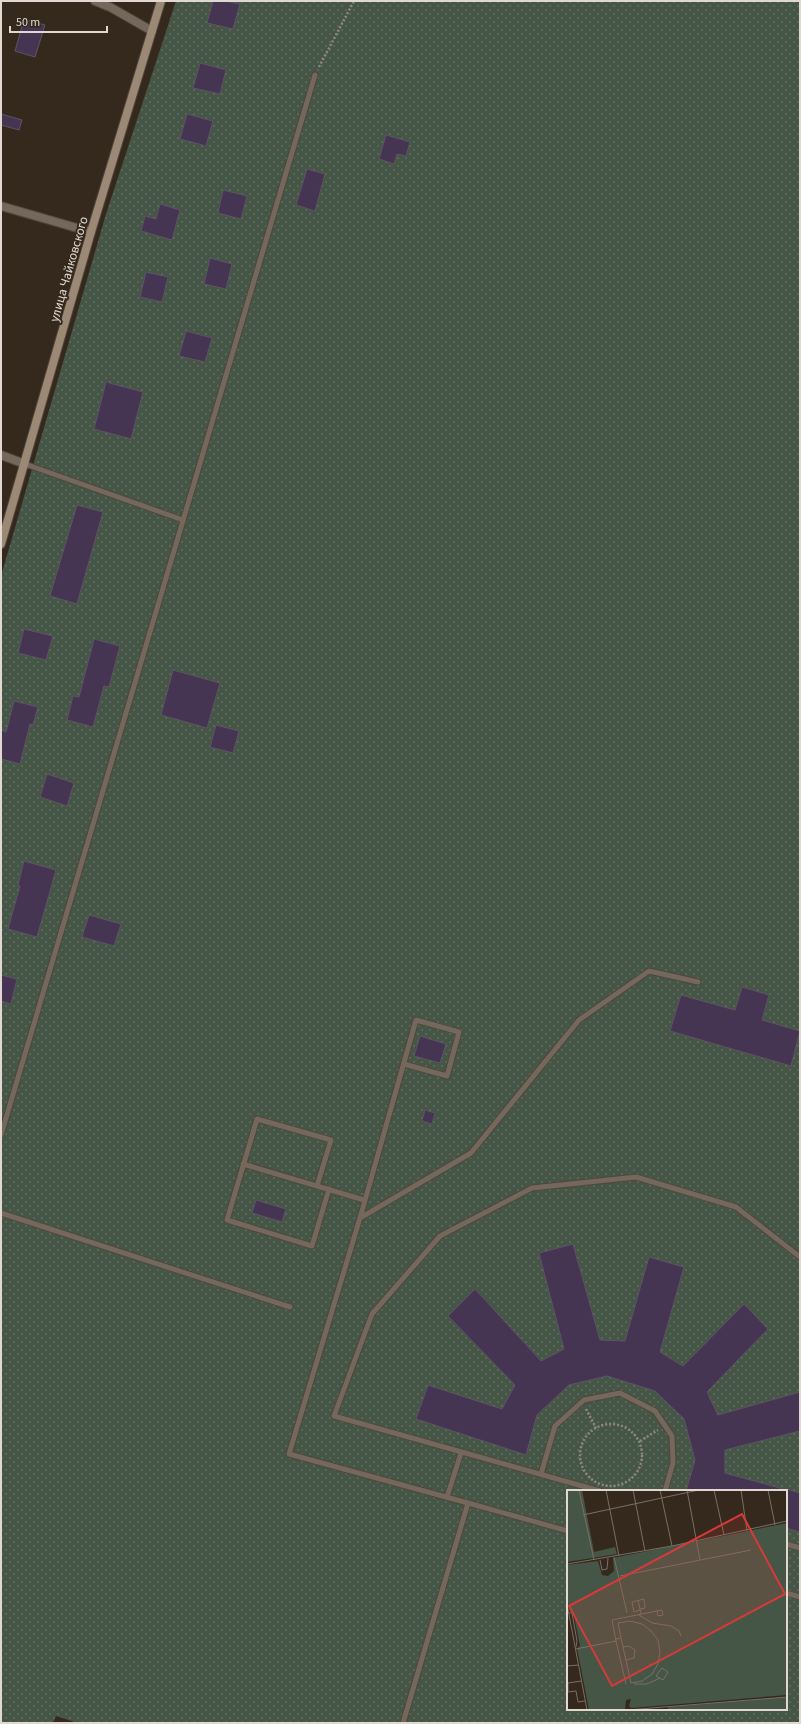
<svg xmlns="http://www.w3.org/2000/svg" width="801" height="1724" font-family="'Source Sans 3',sans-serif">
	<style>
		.grass { fill: url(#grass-dots); fill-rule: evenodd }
		.building { fill: #463552; stroke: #5d5464 }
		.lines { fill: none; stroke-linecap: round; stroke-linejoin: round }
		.lane-casing { stroke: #51453a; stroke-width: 7 }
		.street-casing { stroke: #51453a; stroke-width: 10 }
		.secondary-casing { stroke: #51453a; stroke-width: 10 }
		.path { stroke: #91877d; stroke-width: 2.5; stroke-dasharray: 2 2; stroke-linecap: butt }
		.lane { stroke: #73685b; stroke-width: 5 }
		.street { stroke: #73685b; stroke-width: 8 }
		.secondary { stroke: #9c8975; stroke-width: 8 }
		.labels { text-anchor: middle; stroke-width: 4; stroke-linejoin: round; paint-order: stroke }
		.street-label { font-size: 13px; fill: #e1d9d1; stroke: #35291d }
		.inset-road { fill: none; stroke: #7a6f65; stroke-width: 1 }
		.view { fill: #d73a39; fill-opacity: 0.15; stroke: #d73a39; stroke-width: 2 }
		.inset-edge { fill: none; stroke: #e1d9d1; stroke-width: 2 }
	</style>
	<defs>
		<pattern id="grass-dots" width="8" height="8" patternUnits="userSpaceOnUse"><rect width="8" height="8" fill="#465646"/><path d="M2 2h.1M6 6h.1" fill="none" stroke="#606e60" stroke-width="1.8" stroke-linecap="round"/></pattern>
	</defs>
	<rect width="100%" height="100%" fill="#35291d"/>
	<path class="grass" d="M176,1H800V1723H78L56,1716L53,1723H1V576L106,214ZM568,1491H786V1709H568Z"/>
	<g class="building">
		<polygon points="213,1 226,1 240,4 233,29 207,23"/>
		<polygon points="24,19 45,25 35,57 15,51"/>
		<polygon points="200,63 226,70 220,94 193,88"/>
		<polygon points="1,114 22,120 19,130 1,125"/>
		<polygon points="187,114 213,121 206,146 180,139"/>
		<polygon points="386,135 410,142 406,156 397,154 394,164 379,159"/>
		<polygon points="307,169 325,174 315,211 296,205"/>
		<polygon points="223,190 247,196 241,219 218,213"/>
		<polygon points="160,204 180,210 172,240 141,231 145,216 156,219"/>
		<polygon points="210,258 232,264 226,289 204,284"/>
		<polygon points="146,272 168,277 162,302 140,297"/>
		<polygon points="186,331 212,338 205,362 179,356"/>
		<polygon points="106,382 143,392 131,439 94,429"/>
		<polygon points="77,505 103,512 77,604 50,596"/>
		<polygon points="24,629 53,636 46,660 18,653"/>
		<polygon points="94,639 120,646 109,687 104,686 93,727 67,720 73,696 79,697"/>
		<polygon points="173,670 220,683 207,728 161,715"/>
		<polygon points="14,701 38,707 33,725 30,724 20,764 1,759 1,730 6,732"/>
		<polygon points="216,725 239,731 233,753 210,747"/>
		<polygon points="47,774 74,783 67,806 40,797"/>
		<polygon points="24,861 56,870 37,937 8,929 20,886 18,885"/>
		<polygon points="89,915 121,924 114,946 82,937"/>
		<polygon points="1,975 17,979 11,1004 1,1001"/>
		<polygon points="742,987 769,995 762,1020 800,1031 791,1066 670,1031 681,995 735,1010"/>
		<polygon points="420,1036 446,1044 440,1063 414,1056"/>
		<polygon points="425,1110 435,1113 432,1124 422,1121"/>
		<polygon points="256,1200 286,1209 282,1222 252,1213"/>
		<polygon points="573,1244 600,1340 625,1341 649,1257 684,1267 660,1352 683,1366 744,1304 768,1329 707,1392 718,1415 800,1392 800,1431 725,1450 725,1473 780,1488 780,1491 686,1491 695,1460 684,1419 655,1391 607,1376 569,1385 537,1415 526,1455 416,1419 428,1385 502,1409 515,1385 448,1316 475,1289 541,1361 564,1349 539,1253"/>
		<polygon points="786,1489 800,1493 800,1532 786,1528"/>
	</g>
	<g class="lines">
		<defs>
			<g id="lane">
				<polyline points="25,464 183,520"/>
				<polyline points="1,1135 315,75"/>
				<polyline points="243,1164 364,1200"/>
				<polyline points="317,1186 331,1140 257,1119 227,1220 312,1246 329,1189"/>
				<polyline points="1,1213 290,1307"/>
				<polyline points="360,1218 471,1153 579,1020 649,971 698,982"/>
				<polyline points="541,1474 555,1426 584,1400 620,1393 655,1411 672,1436 673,1463 665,1491"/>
				<polyline points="600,1491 334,1416 372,1314 440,1236 532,1188 636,1177 736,1207 800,1257"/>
				<polyline points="447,1497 461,1453"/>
				<polyline points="468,1503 568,1531"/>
				<polyline points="786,1544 800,1548"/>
				<polyline points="786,1593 800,1597"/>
				<polyline points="403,1723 468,1503 289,1454 360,1218 416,1020 459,1032 447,1076 404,1064"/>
			</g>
			<g id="street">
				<polyline points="95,1 110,7 152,31"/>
				<polyline points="1,206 91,232"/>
				<polyline points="1,455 25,464"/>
			</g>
			<polyline id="secondary" points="1,544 91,232 161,1"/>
		</defs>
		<use href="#lane" class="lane-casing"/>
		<use href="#street" class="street-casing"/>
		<use href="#secondary" class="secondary-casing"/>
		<g class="path">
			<polyline points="319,67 354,1"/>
			<polyline points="586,1409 596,1428"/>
			<circle cx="611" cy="1455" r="31"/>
			<polyline points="640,1441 658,1430"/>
		</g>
		<use href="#lane" class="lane"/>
		<use href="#street" class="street"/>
		<use href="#secondary" class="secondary"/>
	</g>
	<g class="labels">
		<g class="street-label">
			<text transform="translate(68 269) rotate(-74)" y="5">улица Чайковского</text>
		</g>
	</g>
	<g transform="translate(567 1490)">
		<rect width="220" height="220" fill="#35291d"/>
		<path d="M0,0H15L27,62L48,57L50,64L0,72ZM220,33V205L64,218L62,216L64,209L59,210L58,219L22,220L10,158L13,156L6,121L3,122L0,107V75L31,71L35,85L41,86L47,81L46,68ZM220,207V220H99L102,217Z" fill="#465646"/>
		<path class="inset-road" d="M12,0L27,70M39,0L52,66M66,0L78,61M93,0L105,56M120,0L133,70M147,0L157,45M174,0L180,41M201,0L208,35M16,25L132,0M47,67L60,123M33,70L35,80L40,79L41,68M0,74L105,56L220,31M53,86L184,60M71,110L74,124M0,114L20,220M73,119L78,118L77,109L65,112L67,122L73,120M2,123H5L10,151L9,157M72,125L85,133L104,136L112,141L114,146M49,149L54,148L51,133L63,131L75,134L84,141L91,150L93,162L91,174L85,184L75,191L64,193L54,148M49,151L59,194M56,157L62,156L68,160L67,168L59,170M9,159L49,151L45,130L95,120L96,125L91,126L90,121M0,176L12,175M95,178L101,182L96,190L89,186ZM67,194H80L93,188M1,201V193L14,191M1,202L9,201L11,212L18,211M60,220L220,207"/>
		<path class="view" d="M175,24L218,104L45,196L2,116Z"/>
		<rect width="220" height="220" class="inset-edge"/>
	</g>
	<rect width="801" height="1724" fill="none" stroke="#e1d9d1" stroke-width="4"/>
	<path d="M10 26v6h97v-6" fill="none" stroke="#e1d9d1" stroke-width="2"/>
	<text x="16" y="26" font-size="12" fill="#e1d9d1" stroke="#35291d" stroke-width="3" paint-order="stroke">50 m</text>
</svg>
